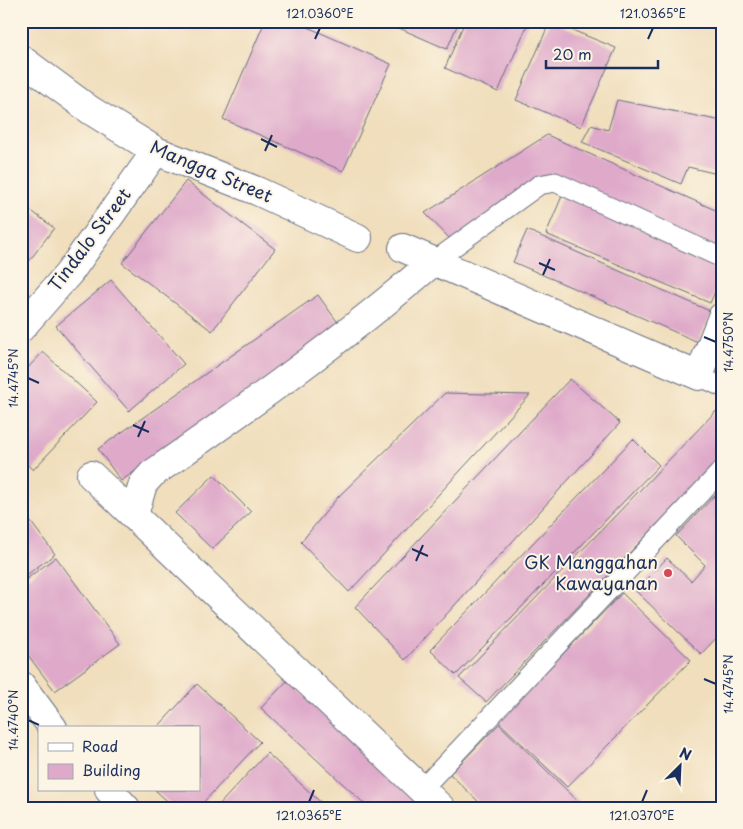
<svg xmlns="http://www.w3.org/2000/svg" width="743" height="829" font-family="'Playpen Sans',sans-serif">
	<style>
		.building { fill: #dfaaca }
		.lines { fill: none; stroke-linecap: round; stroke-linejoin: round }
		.lane-casing { stroke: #666c7f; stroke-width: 21 }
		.street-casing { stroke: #666c7f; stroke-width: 30 }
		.lane { stroke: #fff; stroke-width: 19 }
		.street { stroke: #fff; stroke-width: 28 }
		.ticks { fill: none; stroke: #1b2f5e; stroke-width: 2 }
		.poi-dot { fill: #d1495b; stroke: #fcf5e5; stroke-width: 2 }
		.labels { text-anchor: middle; stroke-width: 4; stroke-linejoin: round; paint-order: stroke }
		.street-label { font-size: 18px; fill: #1b2f5e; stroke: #fcf5e5 }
		.poi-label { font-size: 18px; fill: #1b2f5e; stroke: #fcf5e5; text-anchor: end }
		.neatline { fill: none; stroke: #1b2f5e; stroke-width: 2 }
		.ticks-label { font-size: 12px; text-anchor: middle; fill: #1b2f5e }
	</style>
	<rect width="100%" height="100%" fill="#fcf5e5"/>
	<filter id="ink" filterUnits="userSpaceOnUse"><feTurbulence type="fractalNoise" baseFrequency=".02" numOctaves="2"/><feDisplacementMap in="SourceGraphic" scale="10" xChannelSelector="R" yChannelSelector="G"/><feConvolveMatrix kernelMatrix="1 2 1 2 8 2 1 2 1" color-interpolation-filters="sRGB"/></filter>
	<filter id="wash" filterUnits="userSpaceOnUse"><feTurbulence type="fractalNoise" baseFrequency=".0096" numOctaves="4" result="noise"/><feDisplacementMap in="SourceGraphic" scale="20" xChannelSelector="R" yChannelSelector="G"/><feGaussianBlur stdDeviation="1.12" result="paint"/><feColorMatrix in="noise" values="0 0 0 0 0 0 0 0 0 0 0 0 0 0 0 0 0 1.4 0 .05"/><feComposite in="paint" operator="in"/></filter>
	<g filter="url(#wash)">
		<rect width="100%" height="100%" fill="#f0debc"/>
		<g id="blocks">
			<g class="building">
				<polygon points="265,21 294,21 391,64 343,171 223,119"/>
				<polygon points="383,21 459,21 447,49"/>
				<polygon points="465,21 529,21 498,92 445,68"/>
				<polygon points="550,21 616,48 581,127 516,100"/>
				<polygon points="617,100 722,121 722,175 688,167 681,184 582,142 591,125 608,130"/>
				<polygon points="547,135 722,213 722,237 715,251 547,176 454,243 425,213"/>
				<polygon points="186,181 275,249 212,331 122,263"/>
				<polygon points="562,196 722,263 722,276 710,303 546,234"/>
				<polygon points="21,203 54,228 21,272"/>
				<polygon points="527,230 712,312 698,342 513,262"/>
				<polygon points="111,280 184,364 129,411 56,326"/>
				<polygon points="318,295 341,327 121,481 98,449"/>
				<polygon points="43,352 97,402 33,470 21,459 21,375"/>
				<polygon points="570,379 620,423 405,660 355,607"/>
				<polygon points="445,393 530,395 349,592 301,542 338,497"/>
				<polygon points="716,411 722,416 722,457 486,702 459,678"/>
				<polygon points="633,439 659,465 456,675 430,650"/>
				<polygon points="214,475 251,512 212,549 175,513"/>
				<polygon points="715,495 722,501 722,632 701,654 636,591 667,558 691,581 705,565 676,536"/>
				<polygon points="21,509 55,554 21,579"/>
				<polygon points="56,557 120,644 55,691 21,646 21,583"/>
				<polygon points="622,593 691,660 567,787 498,721"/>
				<polygon points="288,680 425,808 369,808 261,708"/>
				<polygon points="197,684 260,742 198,808 175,808 155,790 199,790 199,728 157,728"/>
				<polygon points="499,724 585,808 485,808 450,774"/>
				<polygon points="267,753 327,808 216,808"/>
			</g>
		</g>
	</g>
	<g filter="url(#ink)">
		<use href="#blocks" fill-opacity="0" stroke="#666c7f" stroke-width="1"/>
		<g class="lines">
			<defs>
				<g id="lane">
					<polyline points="433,262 539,185 555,182 722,258"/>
					<polyline points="699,376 722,387"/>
					<polyline points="422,789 722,470"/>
				</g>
				<g id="street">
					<polyline points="21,59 90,110 156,151 257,191 358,238"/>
					<polyline points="403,248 699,376 722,317"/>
					<polyline points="21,328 69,273 156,151"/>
					<polyline points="91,475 441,808"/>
					<path d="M134,515L143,484L152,474C248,407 344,339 433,262"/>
					<polyline points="21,685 53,728"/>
					<polyline points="109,790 126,808"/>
				</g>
			</defs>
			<use href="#lane" class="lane-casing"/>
			<use href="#street" class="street-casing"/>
			<use href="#lane" class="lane"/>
			<use href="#street" class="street"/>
		</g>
	</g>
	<path class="ticks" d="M315,39L320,28M648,39L653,28M261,139L277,147M265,151L272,135M539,263L555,270M543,275L550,259M704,337L716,342M28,378L39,383M133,425L149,432M138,437L145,421M412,549L428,556M416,561L423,545M704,679L716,684M28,720L39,725M309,802L314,790M642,802L647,790"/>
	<circle class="poi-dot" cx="668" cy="573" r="5"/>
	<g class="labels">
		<g class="street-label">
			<text transform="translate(211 172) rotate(23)" y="6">Mangga Street</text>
			<text transform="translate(90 240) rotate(-53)" y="6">Tindalo Street</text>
		</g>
		<g class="poi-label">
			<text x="658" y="569">GK Manggahan<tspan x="658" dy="21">Kawayanan</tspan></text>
		</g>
	</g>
	<rect width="743" height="829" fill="none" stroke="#fcf5e5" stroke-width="55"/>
	<rect x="38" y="726" width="162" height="65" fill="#fcf5e5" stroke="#a2a6af"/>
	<rect x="48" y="743" width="25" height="8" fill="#ffffff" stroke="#a2a6af"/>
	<text x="82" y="752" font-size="15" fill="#1b2f5e">Road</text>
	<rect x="48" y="764" width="25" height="15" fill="#dfaaca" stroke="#a2a6af"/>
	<text x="82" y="776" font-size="15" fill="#1b2f5e">Building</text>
	<g transform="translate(680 766) rotate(24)" stroke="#fcf5e5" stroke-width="4" paint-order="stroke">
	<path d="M0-4L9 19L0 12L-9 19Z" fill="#1b2f5e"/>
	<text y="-8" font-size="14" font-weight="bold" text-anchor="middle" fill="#1b2f5e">N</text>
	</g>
	<path d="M546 60v8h112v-8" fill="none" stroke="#1b2f5e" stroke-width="2.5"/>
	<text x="553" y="60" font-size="15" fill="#1b2f5e" stroke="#fcf5e5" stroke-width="4" paint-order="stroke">20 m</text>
	<rect x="28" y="28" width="688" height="774" class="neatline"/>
	<g class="ticks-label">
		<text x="320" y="18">121.0360°E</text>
		<text x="653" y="18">121.0365°E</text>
		<text transform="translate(729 342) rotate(-90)" y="4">14.4750°N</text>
		<text transform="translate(14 378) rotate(-90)" y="4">14.4745°N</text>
		<text transform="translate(729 684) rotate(-90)" y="4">14.4745°N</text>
		<text transform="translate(14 720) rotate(-90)" y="4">14.4740°N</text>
		<text x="309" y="820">121.0365°E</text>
		<text x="642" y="820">121.0370°E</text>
	</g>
</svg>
